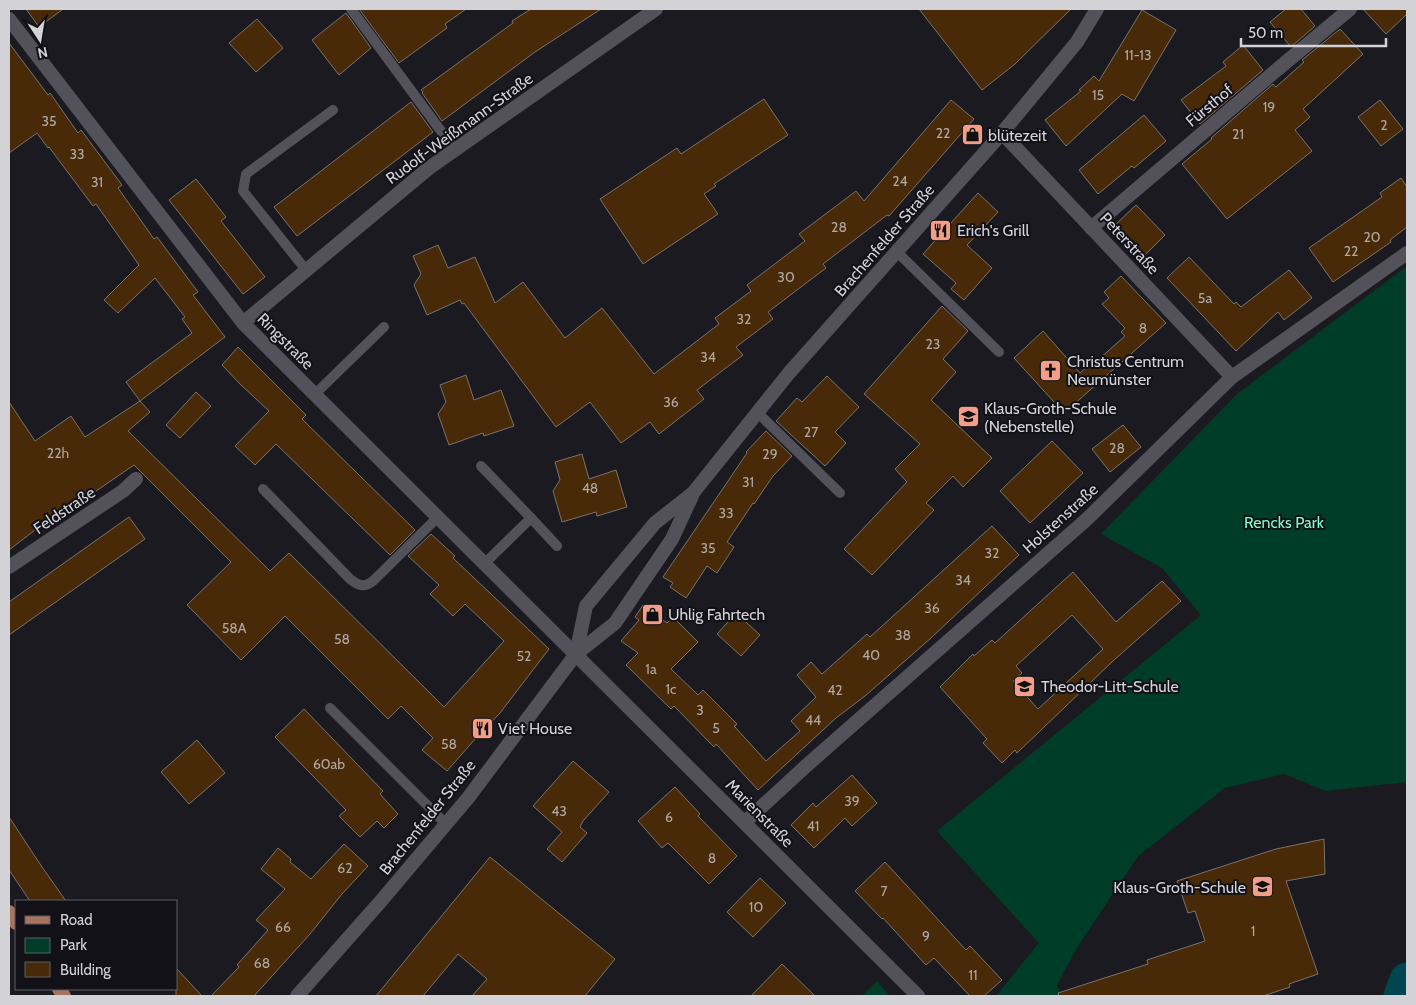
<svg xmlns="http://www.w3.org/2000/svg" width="1416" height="1005" font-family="Cabin,sans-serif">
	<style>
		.green { fill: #003d29 }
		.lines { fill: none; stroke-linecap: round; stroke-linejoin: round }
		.river { stroke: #004652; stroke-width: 35 }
		.building { fill: #482a09; stroke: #7a736c; fill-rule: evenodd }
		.service { stroke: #53525b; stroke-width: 10 }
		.pedestrian { stroke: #53525b; stroke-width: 14 }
		.minor { stroke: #53525b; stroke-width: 14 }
		.tertiary { stroke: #53525b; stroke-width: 14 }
		.primary { stroke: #a8745d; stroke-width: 14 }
		.labels { text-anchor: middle; stroke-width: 4; stroke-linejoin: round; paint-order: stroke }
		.number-label { font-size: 14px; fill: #b0a8a4 }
		.street-label { font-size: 16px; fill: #d2d2d7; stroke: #121118 }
		.poi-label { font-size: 16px; fill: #d2d2d7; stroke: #121118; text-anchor: start }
		.park-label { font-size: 16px; fill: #7efcc7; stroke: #121118 }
	</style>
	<rect width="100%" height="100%" fill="#1b1a21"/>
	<g class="green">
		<polygon points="1407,266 1407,782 1326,791 1284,774 1225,788 1138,856 1078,946 1057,985 1061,996 996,996 1039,943 937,831 1201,615 1162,568 1101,534 1237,394"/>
		<polygon points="877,981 890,996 862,996"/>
	</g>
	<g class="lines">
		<polyline class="river" points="1401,996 1407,980"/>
	</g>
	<g class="building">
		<polygon points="26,9 63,9 39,27"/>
		<polygon points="359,9 466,9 445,24 447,28 399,63"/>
		<polygon points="531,9 601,9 535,52 442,121 422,93 423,92 421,90 513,23 512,21"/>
		<polygon points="919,9 1071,9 1015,64 982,90"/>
		<polygon points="1286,9 1301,9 1315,26 1291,47 1270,22"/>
		<polygon points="1363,9 1407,9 1407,14 1386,34"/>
		<polygon points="1142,10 1176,30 1134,101 1122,94 1066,146 1045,120 1081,91 1079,90 1094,76 1099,81"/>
		<polygon points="346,13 371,48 339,75 312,40"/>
		<polygon points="257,19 283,48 256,72 229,43"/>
		<polygon points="1340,29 1363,54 1303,109 1310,117 1295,130 1312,151 1227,219 1182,164 1212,139 1211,138 1273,84 1276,87 1304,62 1302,60"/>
		<polygon points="9,43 48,95 50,93 78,133 81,130 122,185 118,188 154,239 157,237 198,292 193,295 225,337 140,401 126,382 192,333 182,319 185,317 155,278 118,313 104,300 139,265 96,204 93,206 49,147 48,148 37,133 9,153"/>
		<polygon points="1243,45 1263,70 1200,124 1181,100 1226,66 1223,62"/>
		<polygon points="764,99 788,135 714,184 716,186 704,194 718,214 643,264 600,199 677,148 681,154"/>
		<polygon points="951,100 974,119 889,216 887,215 823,264 826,268 768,312 773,319 736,347 743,355 697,390 704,399 659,434 650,422 621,443 590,402 556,427 464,303 462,304 460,300 427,315 414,285 421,274 413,256 438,245 448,268 475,257 495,303 523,282 565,338 602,308 654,374 719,324 715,318 751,291 747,285 805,241 799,234 856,191 864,201"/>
		<polygon points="1380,100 1403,129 1381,146 1358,117"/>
		<polygon points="411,102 433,132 297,236 274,207"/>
		<polygon points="1144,115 1166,141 1134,168 1132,166 1098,194 1079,170"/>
		<polygon points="1401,178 1407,187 1407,227 1390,240 1391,242 1333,282 1309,248 1382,197 1380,193"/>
		<polygon points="196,179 226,217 221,221 265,277 243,294 169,200"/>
		<polygon points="978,193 998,212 967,245 992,268 964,300 951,289 956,283 923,254"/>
		<polygon points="1136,205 1165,235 1144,256 1114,226"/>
		<polygon points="1189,257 1234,304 1236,302 1241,307 1289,270 1312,298 1284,320 1278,312 1236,351 1167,278"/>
		<polygon points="1121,276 1166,323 1064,413 1014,358 1043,331 1080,373 1088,366 1090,367 1125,336 1121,332 1125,328 1102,304 1109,298 1104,292"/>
		<polygon points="942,306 968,331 943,359 956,372 931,400 992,458 963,487 953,476 926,503 934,510 872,575 844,549 907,482 895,469 920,444 864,394"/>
		<polygon points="238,347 306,415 302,419 415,530 390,555 276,444 255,465 235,446 269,411 241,385 222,365"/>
		<polygon points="466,375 474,400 501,390 514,426 484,436 483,433 449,445 438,414 446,402 440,385"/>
		<polygon points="827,376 859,407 835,432 846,443 825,466 776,421 797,398 802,402"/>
		<polygon points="196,392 211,406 180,438 166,425"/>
		<polygon points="140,401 150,412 128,431 270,571 289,553 444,707 504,641 465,604 453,616 430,594 439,585 408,556 431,534 455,556 453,558 549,649 500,713 476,738 447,771 422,750 433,738 401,706 388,719 285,616 241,660 187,605 231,562 134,465 45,526 43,524 9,550 9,402 35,441 71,416 85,437"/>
		<polygon points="1123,425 1141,447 1110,472 1092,449"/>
		<polygon points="766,431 792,456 773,476 754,504 753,503 727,542 734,547 717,573 707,566 686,598 670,587 673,583 663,577 747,453 746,452"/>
		<polygon points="1052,441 1083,473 1030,523 1000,491"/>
		<polygon points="582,454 589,479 616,470 627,507 597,516 596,512 562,522 553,491 560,480 555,462"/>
		<polygon points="129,517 145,539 9,635 9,602"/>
		<polygon points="992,526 1019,555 931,638 865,696 836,718 758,790 716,744 714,747 674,706 671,709 626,665 638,653 621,641 639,620 635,617 643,605 667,623 673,617 698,642 671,669 698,695 703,690 737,724 734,726 766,761 800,731 791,721 816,697 797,675 811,662 822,674 867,634 870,637"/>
		<path d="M1073,572L1116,622L1162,581L1181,601L1114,660L1017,753L1015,750L1002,763L983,743L987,739L940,687L973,654L974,656L992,640L995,643ZM1072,615L1103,649L1038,709L1013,681L1022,673L1016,666Z"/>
		<polygon points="736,613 760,635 741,656 717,634"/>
		<polygon points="304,709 383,791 380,794 398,814 384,828 377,821 360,837 339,816 346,810 275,737"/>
		<polygon points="197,740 225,773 189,804 161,772"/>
		<polygon points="573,761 609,792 583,821 580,827 587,833 562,862 547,849 562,832 533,806"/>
		<polygon points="852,775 877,803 852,826 845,818 814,848 791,825 813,803 816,807"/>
		<polygon points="675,787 700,814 698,816 737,856 709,884 668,843 662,848 638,821"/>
		<polygon points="9,817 42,867 66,901 30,901 9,870"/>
		<polygon points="1324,839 1325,874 1286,881 1318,974 1289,984 1290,987 1263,996 1059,996 1058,993 1148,964 1147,960 1205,941 1195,911 1188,913 1177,881 1276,849"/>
		<polygon points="344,844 368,866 342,894 310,934 254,996 211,996 239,967 237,965 268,930 256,920 285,889 261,869 278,848 291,859 290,862 311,879"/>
		<polygon points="490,857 615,959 585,996 472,996 487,979 458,954 423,996 376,996"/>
		<polygon points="885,862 966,950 970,946 1002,980 984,996 970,996 934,958 926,965 883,918 882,919 855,891"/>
		<polygon points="760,878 786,903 753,937 727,912"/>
		<polygon points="782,964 815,996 751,996"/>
		<polygon points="176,968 202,996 176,996"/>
	</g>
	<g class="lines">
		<g class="service">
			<polyline points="351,9 455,150"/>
			<polyline points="897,252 999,352"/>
			<polyline points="306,270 243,191 246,174 333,110"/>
			<polyline points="315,394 384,327"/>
			<polyline points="758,413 840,493"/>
			<polyline points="481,466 531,518 485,563"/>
			<path d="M263,489L350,579C359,586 364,588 373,581L438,517"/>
			<polyline points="531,518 557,546"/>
			<polyline points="330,708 446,824"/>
		</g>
		<polyline class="pedestrian" points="1279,68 1350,9"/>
		<g class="minor">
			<polyline points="9,19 243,323 918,996"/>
			<polyline points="1002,133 1232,377"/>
			<polyline points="1091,228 1279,68"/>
			<polyline points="243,323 429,168 656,9"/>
			<polyline points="9,567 123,491 136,479"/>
			<polyline points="745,822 806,766 1086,520 1232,377 1407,253"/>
		</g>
		<g class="tertiary">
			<polyline points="576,654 586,606 655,523 693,493 789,373 1002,133 1077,42 1097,9"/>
			<polyline points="297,996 381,901 468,798 576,654 615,623 672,539 692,496"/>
		</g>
		<g class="primary">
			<polyline points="9,912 16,923"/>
			<polyline points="59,989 64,996"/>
		</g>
	</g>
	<defs>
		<symbol id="shop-square" viewBox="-11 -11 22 22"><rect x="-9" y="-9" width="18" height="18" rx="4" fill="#f49e88" stroke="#121118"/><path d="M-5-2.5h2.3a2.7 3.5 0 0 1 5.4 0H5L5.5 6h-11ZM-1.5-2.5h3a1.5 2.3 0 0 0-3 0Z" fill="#111"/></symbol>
		<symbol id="restaurant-square" viewBox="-11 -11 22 22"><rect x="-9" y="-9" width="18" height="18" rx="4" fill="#f49e88" stroke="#121118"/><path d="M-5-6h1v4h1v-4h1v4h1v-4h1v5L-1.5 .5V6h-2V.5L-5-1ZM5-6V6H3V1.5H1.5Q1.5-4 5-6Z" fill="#111"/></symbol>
		<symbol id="church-square" viewBox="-11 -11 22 22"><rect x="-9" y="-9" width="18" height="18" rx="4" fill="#f49e88" stroke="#121118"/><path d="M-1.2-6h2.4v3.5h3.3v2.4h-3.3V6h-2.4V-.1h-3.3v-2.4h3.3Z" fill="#111"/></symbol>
		<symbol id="school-square" viewBox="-11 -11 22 22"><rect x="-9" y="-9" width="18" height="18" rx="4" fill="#f49e88" stroke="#121118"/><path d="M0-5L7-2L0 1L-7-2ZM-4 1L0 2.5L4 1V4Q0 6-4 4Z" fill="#111"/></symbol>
	</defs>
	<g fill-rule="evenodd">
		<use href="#shop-square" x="960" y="122" width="25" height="25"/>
		<use href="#restaurant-square" x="928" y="218" width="25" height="25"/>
		<use href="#church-square" x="1038" y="358" width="25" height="25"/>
		<use href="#school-square" x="956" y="404" width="25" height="25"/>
		<use href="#shop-square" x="640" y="602" width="25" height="25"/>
		<use href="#school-square" x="1012" y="674" width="25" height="25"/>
		<use href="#restaurant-square" x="470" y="716" width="25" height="25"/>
		<use href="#school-square" x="1250" y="874" width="25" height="25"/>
	</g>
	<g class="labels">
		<g class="number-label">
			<text x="1138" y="60">11-13</text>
			<text x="1098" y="100">15</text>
			<text x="1269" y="112">19</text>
			<text x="49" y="126">35</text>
			<text x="1384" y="130">2</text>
			<text x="943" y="138">22</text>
			<text x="1238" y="139">21</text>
			<text x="77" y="159">33</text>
			<text x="900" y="186">24</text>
			<text x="97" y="187">31</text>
			<text x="839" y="232">28</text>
			<text x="1372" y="242">20</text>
			<text x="1351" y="256">22</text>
			<text x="786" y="282">30</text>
			<text x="1205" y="303">5a</text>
			<text x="744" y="324">32</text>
			<text x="1143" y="333">8</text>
			<text x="933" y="349">23</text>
			<text x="708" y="362">34</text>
			<text x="671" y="407">36</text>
			<text x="811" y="437">27</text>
			<text x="1117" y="453">28</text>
			<text x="58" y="458">22h</text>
			<text x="770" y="459">29</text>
			<text x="748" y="487">31</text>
			<text x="590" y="493">48</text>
			<text x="726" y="518">33</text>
			<text x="708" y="553">35</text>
			<text x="992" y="558">32</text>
			<text x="963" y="585">34</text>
			<text x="932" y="613">36</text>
			<text x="234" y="633">58A</text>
			<text x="903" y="640">38</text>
			<text x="342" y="644">58</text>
			<text x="871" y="660">40</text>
			<text x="524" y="661">52</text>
			<text x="651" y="674">1a</text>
			<text x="671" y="694">1c</text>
			<text x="835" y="695">42</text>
			<text x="700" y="715">3</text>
			<text x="813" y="725">44</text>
			<text x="716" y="733">5</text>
			<text x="449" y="749">58</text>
			<text x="329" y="769">60ab</text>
			<text x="852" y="806">39</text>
			<text x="559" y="816">43</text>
			<text x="669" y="822">6</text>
			<text x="813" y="831">41</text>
			<text x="712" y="863">8</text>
			<text x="345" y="873">62</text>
			<text x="884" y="896">7</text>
			<text x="756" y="912">10</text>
			<text x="283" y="932">66</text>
			<text x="1253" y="936">1</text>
			<text x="926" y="941">9</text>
			<text x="262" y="968">68</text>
			<text x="973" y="980">11</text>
		</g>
		<g class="street-label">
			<text transform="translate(1209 105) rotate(-40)" y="6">Fürsthof</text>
			<text transform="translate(459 128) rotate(-36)" y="6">Rudolf-Weißmann-Straße</text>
			<text transform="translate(884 240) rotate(-49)" y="6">Brachenfelder Straße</text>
			<text transform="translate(1130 243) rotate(47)" y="6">Peterstraße</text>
			<text transform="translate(286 341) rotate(45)" y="6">Ringstraße</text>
			<text transform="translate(64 510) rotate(-34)" y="6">Feldstraße</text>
			<text transform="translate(1060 518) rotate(-42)" y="6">Holstenstraße</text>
			<text transform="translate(760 813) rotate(45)" y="6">Marienstraße</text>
			<text transform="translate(427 817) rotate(-51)" y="6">Brachenfelder Straße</text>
		</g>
		<g class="poi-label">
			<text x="988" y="141">blütezeit</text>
			<text x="957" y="236">Erich's Grill</text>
			<text x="1067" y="367">Christus Centrum<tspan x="1067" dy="18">Neumünster</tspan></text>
			<text x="984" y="414">Klaus-Groth-Schule<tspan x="984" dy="18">(Nebenstelle)</tspan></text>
			<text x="668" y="620">Uhlig Fahrtech</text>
			<text x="1041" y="692">Theodor-Litt-Schule</text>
			<text x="498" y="734">Viet House</text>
			<text x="1246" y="893" text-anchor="end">Klaus-Groth-Schule</text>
		</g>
		<g class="park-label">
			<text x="1284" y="528">Rencks Park</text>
		</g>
	</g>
	<rect width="1416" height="1005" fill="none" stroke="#d2d2d7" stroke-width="20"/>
	<rect x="15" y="900" width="162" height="90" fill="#121118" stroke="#5f5e64"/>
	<rect x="25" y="916" width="25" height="8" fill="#a8745d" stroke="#5f5e64"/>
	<text x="60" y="925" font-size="15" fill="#d2d2d7">Road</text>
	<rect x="25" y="938" width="25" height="15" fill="#003d29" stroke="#5f5e64"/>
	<text x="60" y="950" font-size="15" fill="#d2d2d7">Park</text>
	<rect x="25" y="962" width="25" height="15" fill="#482a09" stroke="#5f5e64"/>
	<text x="60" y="975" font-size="15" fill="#d2d2d7">Building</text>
	<g transform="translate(40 40) rotate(168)" stroke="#121118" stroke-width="4" paint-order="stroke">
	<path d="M0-4L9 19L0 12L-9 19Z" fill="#d2d2d7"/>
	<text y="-8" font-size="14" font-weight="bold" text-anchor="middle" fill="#d2d2d7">N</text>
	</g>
	<path d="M1241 38v8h145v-8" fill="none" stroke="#d2d2d7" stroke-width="2.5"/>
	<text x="1248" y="38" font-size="15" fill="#d2d2d7" stroke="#121118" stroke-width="4" paint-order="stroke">50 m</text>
</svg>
